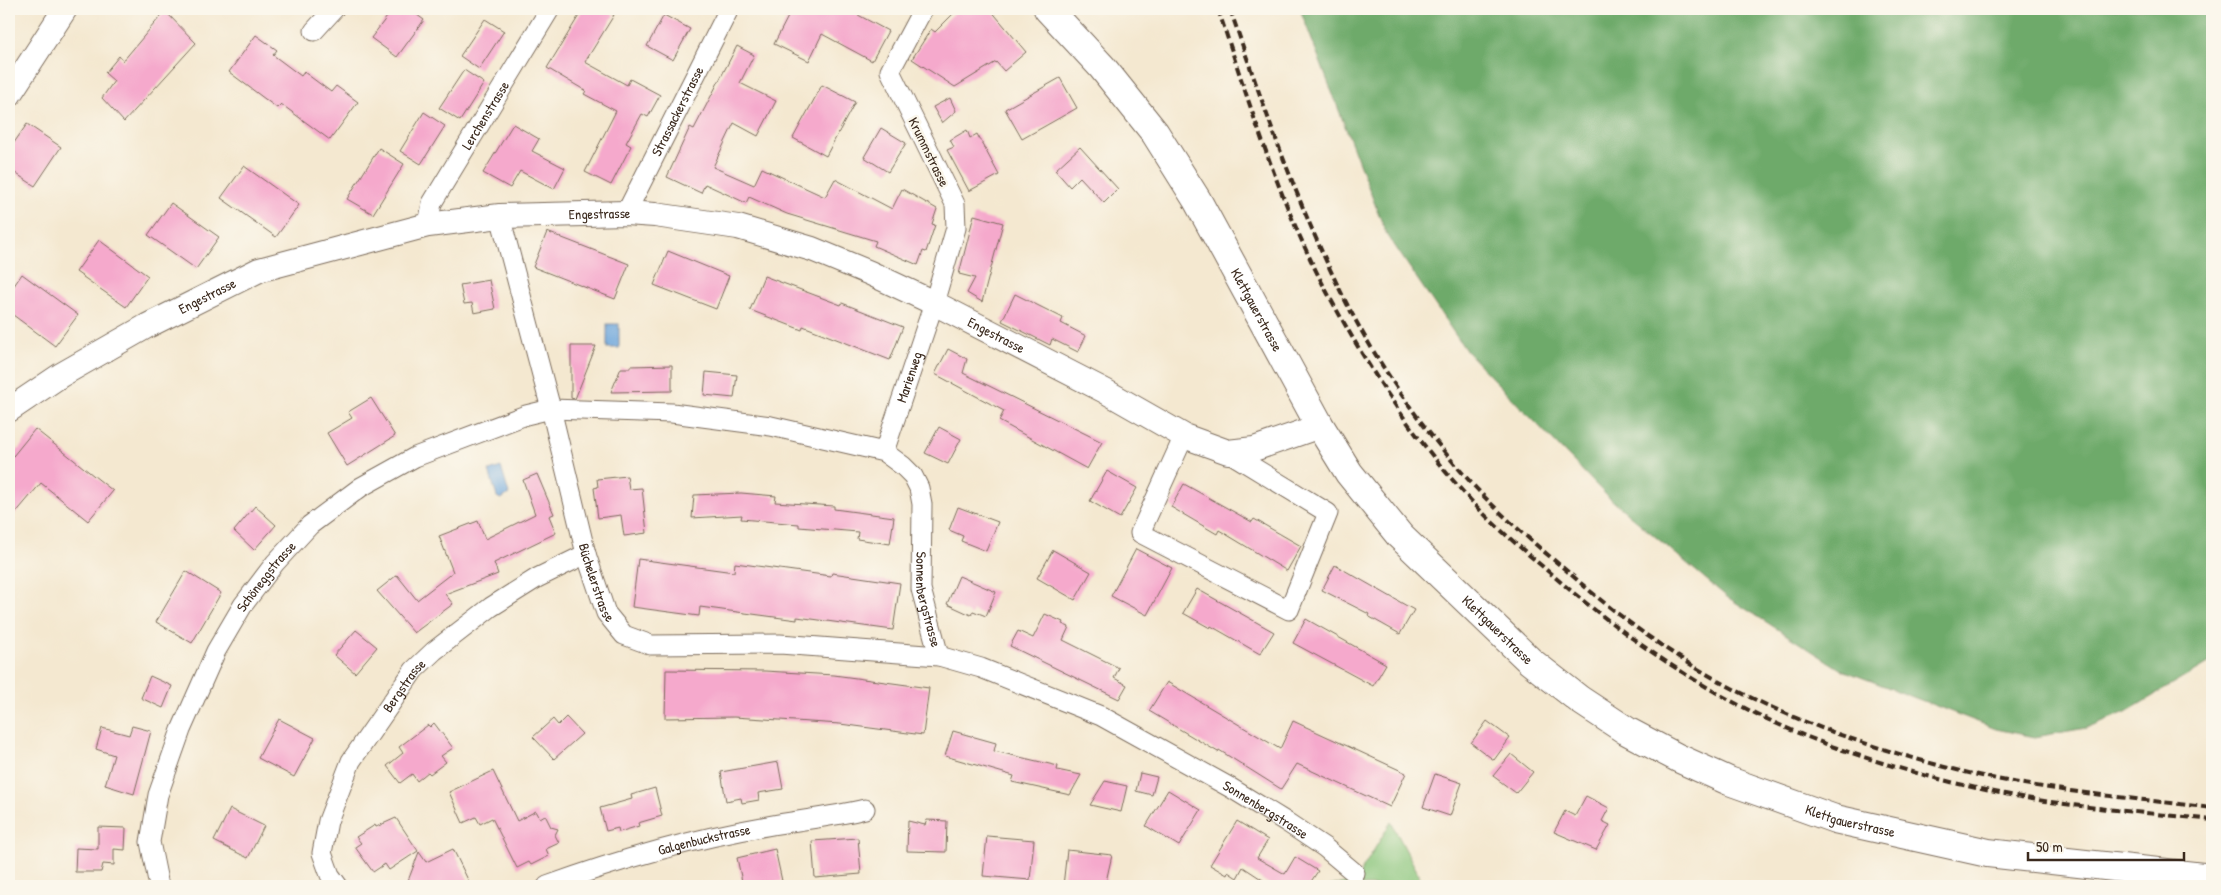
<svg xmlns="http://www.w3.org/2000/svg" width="2221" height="895" font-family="'Patrick Hand',sans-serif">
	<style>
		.green { fill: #89c57a; stroke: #62784c }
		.forest { fill: #6eaa6a; stroke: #546a44 }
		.water { fill: #6ca5db; stroke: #54687c }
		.building { fill: #f5a9cc }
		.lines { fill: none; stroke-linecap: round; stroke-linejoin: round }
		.minor-casing { stroke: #7c6c5c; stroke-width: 21 }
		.tertiary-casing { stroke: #7c6c5c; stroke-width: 26 }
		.primary-casing { stroke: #7c6c5c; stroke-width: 30 }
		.minor { stroke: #fff; stroke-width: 19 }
		.tertiary { stroke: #fff; stroke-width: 24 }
		.primary { stroke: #fff; stroke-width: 28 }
		.rail { stroke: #3b2a1e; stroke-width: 4; stroke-dasharray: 8 4; stroke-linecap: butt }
		.labels { text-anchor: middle; stroke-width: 5; stroke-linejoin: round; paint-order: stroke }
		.street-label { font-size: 14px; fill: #3b2a1e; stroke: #fbf7ec }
	</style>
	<rect width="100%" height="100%" fill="#fbf7ec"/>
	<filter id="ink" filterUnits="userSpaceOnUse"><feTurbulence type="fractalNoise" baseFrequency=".02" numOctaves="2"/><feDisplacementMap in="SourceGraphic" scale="10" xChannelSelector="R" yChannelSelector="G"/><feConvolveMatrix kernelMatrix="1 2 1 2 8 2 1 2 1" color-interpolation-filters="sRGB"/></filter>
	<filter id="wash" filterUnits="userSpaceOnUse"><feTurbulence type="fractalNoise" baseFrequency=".0096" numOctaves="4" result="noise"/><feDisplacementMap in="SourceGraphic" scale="20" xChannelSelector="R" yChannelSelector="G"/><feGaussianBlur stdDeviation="1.12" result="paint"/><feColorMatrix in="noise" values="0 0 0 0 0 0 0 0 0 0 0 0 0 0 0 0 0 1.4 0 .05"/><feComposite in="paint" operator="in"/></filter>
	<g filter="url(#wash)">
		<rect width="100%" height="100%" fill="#f4e8d0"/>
		<polygon class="green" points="1391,822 1418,873 1421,886 1330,886 1355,881"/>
		<polygon class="forest" points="1300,9 2212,9 2212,661 2126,712 2086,728 2035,737 1996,729 1840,669 1727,597 1607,496 1467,352 1386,233"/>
		<g class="water">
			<rect x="607" y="324" width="12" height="24"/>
			<polygon points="501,467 509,494 501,499 497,497 489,471"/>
		</g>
		<g id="blocks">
			<g class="building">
				<polygon points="393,9 409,9 424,20 397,57 371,38"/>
				<polygon points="583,9 603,9 614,15 585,62 627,85 630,79 660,95 648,117 642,114 626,143 631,146 611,185 585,172 616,111 584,94 586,91 547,68"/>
				<polygon points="792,9 847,9 888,31 872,61 822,34 809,61 774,44"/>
				<polygon points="958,9 990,9 1026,52 1004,71 996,62 955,87 912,59 931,29 935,32"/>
				<polygon points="165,11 196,43 124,122 102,98 114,81 105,73 119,56 123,61"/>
				<polygon points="664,15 690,29 673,60 647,46"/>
				<polygon points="485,19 504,31 479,69 460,56"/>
				<polygon points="256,35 277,50 273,55 301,76 304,72 331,92 336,86 358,102 330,140 281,104 277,108 229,72"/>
				<polygon points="737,46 754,55 740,83 776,101 758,136 734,123 713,167 754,185 762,168 825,197 835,179 892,209 902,189 937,209 932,224 935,225 926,252 923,251 918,265 874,246 876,241 787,214 749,197 746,203 705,184 701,193 667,177 690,127 694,129"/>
				<polygon points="464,70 484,83 460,121 439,108"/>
				<polygon points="1060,78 1077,108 1022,139 1005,109"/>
				<polygon points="822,85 855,102 826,156 793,138"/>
				<polygon points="950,98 956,111 942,123 933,107"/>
				<polygon points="424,112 445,126 421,164 400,151"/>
				<polygon points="27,124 61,147 35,186 9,169 9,150"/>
				<polygon points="513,124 539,139 532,151 565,168 554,189 520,171 510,188 483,173"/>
				<polygon points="881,128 906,143 888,172 864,157"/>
				<polygon points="967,130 970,138 977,134 999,175 969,191 947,150 954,147 950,140"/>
				<polygon points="1080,147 1118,189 1104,203 1080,177 1070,187 1055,170"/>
				<polygon points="379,148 404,164 373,214 347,199"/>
				<polygon points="244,166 299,205 276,237 221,198"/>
				<polygon points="171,203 219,237 196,269 148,235"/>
				<polygon points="974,215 1003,223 982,302 967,293 975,278 959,274"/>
				<polygon points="547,232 629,264 615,299 533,267"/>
				<polygon points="99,240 148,276 126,307 76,272"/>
				<polygon points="668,251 729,276 716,309 654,285"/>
				<polygon points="22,274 78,315 55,346 9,312 9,293"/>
				<polygon points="764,276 841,305 842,303 903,327 890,360 803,326 802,330 750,310"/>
				<polygon points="489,280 495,309 474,313 472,303 464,304 460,285"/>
				<polygon points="1015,294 1063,318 1061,323 1086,336 1078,352 1052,339 1050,345 1002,321"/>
				<polygon points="571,346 596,346 575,399 571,398"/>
				<polygon points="948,349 967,359 963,373 1102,442 1087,469 999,421 1004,411 935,374"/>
				<polygon points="672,365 672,391 611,392 621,368 630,368 630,366"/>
				<polygon points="706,372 737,375 734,398 704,395"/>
				<polygon points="371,398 395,436 347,466 327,433 352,418 348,412"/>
				<polygon points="939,427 961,439 948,464 925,453"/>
				<polygon points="35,429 113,491 88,521 41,483 9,521 9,461"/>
				<polygon points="1107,471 1137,488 1120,518 1090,501"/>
				<polygon points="537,474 554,514 549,516 556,533 494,563 498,574 445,594 453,604 414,633 377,591 397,575 417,600 453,572 439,536 478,521 485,539 535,514 523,480"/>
				<polygon points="627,476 629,489 642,488 647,533 624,536 621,515 598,518 594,488 598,487 597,479"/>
				<polygon points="1184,484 1252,522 1254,519 1301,546 1287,571 1219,530 1217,534 1171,507"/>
				<polygon points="741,493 776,496 775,502 834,506 834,509 894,517 890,544 857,539 858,532 799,527 799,524 741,519 742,515 692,518 694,495"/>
				<polygon points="255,506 276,525 254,550 234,531"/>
				<polygon points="958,507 998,522 986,551 961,541 963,536 949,530"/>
				<polygon points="1136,549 1172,568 1147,615 1111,596"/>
				<polygon points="1053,550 1091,572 1075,600 1037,578"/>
				<polygon points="638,559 734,572 735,563 831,576 832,573 900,583 893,630 797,617 797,620 700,607 699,616 632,607"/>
				<polygon points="1335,565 1414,610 1400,634 1368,616 1369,614 1322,590"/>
				<polygon points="186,571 221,593 192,643 156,622"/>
				<polygon points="959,576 996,592 986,616 973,611 971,615 947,604"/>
				<polygon points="1197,589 1274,632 1260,654 1211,626 1210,628 1183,613"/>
				<polygon points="1045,614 1063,622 1062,624 1069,627 1063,640 1119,668 1114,678 1127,685 1119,699 1010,646 1018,631 1033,638"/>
				<polygon points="1306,619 1386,664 1373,686 1293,643"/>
				<polygon points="356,630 377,647 355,673 334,655"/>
				<polygon points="666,670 765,671 834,675 929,688 923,735 840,724 734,717 665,718"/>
				<polygon points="150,676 172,686 163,708 141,698"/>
				<polygon points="1167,682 1280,749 1293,721 1406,773 1390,807 1297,764 1281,789 1219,750 1218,752 1149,711"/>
				<polygon points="566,717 582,734 554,759 533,737 553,719 558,725"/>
				<polygon points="279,719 315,738 294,777 258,758"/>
				<polygon points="1487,721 1510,738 1494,760 1471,743"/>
				<polygon points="434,723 453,748 441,756 446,762 430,774 428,772 417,781 412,774 400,783 387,766 403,753 399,747 428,725 430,727"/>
				<polygon points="132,726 151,731 134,794 105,785 114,755 96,749 102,728 129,735"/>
				<polygon points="953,731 996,743 994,751 1058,766 1057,770 1081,775 1070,795 1012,782 1014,776 945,756"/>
				<polygon points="1511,754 1533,772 1516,793 1493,776"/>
				<polygon points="778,762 783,789 758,793 759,800 742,803 741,798 726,801 721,772"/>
				<polygon points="493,771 517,821 536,811 540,818 545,815 551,827 558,829 555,835 559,843 546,849 549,856 531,865 529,862 517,868 492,818 480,824 476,817 463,823 449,792"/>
				<polygon points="1140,773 1157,777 1152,795 1136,791"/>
				<polygon points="1435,774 1462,783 1450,816 1423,807"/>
				<polygon points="1105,781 1127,786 1121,812 1090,805"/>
				<polygon points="655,788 662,816 638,823 639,826 619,832 618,828 606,831 600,808 632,799 631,795"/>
				<polygon points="1168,790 1201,810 1179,846 1146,826"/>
				<polygon points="1586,796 1609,808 1602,821 1610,825 1596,850 1554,832 1565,811 1575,816"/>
				<polygon points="230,809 264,826 248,858 214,841"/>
				<polygon points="396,818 418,851 389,870 385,864 373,872 355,847 361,843 356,837 375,825 376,827"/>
				<polygon points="927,820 947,821 946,852 907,851 908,821 925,825"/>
				<polygon points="1237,821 1268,840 1257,858 1285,874 1295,857 1318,871 1308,886 1272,886 1243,867 1237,878 1228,872 1227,875 1210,865"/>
				<polygon points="98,827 126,828 125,850 114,849 114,865 103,864 101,872 75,872 76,848 98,849"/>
				<polygon points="987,836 1034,840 1030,880 983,876"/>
				<polygon points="858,838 861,874 815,878 812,841"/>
				<polygon points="453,849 471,886 406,886 419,852 426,862"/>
				<polygon points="775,849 782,881 759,886 743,886 737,858"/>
				<polygon points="1067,850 1112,855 1105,886 1063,886"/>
			</g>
		</g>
	</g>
	<g filter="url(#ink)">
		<use href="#blocks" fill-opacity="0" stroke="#7c6c5c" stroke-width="1"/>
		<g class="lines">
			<defs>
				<g id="minor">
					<polyline points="314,31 334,9"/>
					<path id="s1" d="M626,213L729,9"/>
					<path id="s2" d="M500,216L551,409L586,554L606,613L624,635L651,645L780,644L939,656L981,668L1101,716L1231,788L1288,823L1324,847L1355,873"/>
					<path id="s3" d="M428,225L432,203L550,9"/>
					<polyline points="1184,436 1140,533 1289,610 1328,513 1228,452"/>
					<path id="s4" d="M884,452L934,303L956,228L955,204L890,71L923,9"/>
					<path id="s5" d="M159,886L150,842L158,795L181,730L216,651L243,605L275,563L310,525L361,487L415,457L526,415L551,409L672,413L771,426L884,452L903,466L913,476L919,488L922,504L921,589L939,656"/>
					<path id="s6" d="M338,886L330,875L322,853L328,821L351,761L414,670L434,651L491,607L537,578L586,554"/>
					<path id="s7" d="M547,886C618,860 692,839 767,826C800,820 832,817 865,809"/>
				</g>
				<g id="tertiary">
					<polyline points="9,95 65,9"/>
					<path id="s8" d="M9,410L61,375L147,326L259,270L428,225L500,216L626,213L655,215L738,227L812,249L870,273L934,303L1105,391L1184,436L1228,452L1254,449L1320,426"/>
				</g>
				<g id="primary">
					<path id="s9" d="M1048,9L1102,67L1155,133L1197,200L1320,426L1349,473L1400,536L1530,661L1580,700L1627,731L1678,758L1729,781L1835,819L1988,853L2212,878"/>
				</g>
			</defs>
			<use href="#minor" class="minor-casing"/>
			<use href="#tertiary" class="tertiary-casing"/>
			<use href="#primary" class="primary-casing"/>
			<use href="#minor" class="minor"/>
			<use href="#tertiary" class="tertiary"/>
			<use href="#primary" class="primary"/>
			<g class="rail">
				<path d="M1218,9C1250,105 1280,205 1328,294C1367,366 1411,435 1466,495C1489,521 1516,544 1542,566C1630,643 1726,709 1837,748C1900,770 1967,788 2032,799C2092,809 2152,813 2212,820"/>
				<path d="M1230,9C1262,102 1294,195 1337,284C1371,355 1422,430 1476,488C1504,518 1536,545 1567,571C1623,621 1686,667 1754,699C1811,727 1873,747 1934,764C2025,790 2119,796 2212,808"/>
			</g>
		</g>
	</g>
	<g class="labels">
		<g class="street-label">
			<text dy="5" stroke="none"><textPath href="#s1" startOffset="114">Strassackerstrasse</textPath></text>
			<text dy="5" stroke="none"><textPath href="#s3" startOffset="125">Lerchenstrasse</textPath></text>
			<text transform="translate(929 152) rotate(64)" y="5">Krummstrasse</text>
			<text dy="5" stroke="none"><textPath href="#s8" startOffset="634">Engestrasse</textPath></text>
			<text dy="5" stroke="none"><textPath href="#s8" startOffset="229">Engestrasse</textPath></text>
			<text dy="5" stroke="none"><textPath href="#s9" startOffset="368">Klettgauerstrasse</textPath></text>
			<text dy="5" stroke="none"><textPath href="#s8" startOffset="1054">Engestrasse</textPath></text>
			<text dy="5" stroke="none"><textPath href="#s4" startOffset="79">Marienweg</textPath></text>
			<text dy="5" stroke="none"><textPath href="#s5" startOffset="338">Schöneggstrasse</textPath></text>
			<text dy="5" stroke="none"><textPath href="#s2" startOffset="379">Büchelerstrasse</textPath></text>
			<text dy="5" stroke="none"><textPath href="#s5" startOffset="1176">Sonnenbergstrasse</textPath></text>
			<text dy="5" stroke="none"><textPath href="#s9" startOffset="772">Klettgauerstrasse</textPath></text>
			<text dy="5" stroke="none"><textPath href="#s6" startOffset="226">Bergstrasse</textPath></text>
			<text dy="5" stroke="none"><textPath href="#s2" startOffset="1119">Sonnenbergstrasse</textPath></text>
			<text dy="5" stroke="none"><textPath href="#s9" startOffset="1178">Klettgauerstrasse</textPath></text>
			<text dy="5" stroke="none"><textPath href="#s7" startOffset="164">Galgenbuckstrasse</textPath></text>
		</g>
	</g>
	<rect width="2221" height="895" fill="none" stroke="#fbf7ec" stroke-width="30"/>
	<path d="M2028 852v8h156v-8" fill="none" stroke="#3b2a1e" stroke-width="2.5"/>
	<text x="2036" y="852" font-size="15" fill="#3b2a1e" stroke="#fbf7ec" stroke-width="4" paint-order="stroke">50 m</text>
</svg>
